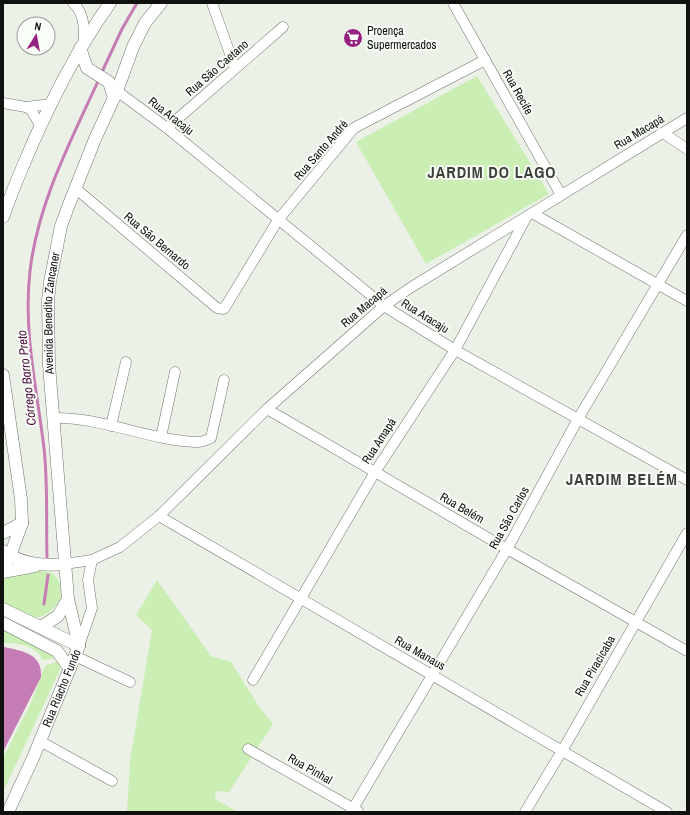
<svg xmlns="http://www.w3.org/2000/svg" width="690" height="815" font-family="'Archivo Narrow',sans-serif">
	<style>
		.green { fill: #caeeb3 }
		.water { fill: #c67cb4 }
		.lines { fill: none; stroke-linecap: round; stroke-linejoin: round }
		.stream { stroke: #c67cb4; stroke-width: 3 }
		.minor-casing { stroke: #71766e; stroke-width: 11 }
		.major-casing { stroke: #71766e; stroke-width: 13 }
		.minor { stroke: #fff; stroke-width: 10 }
		.major { stroke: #fff; stroke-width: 12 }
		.labels { text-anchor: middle; stroke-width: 4; stroke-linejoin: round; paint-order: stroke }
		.poi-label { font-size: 12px; fill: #10120f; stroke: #f8fef5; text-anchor: start }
		.street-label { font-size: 12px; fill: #10120f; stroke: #f8fef5 }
		.water-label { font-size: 13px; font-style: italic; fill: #520e46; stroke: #f8fef5 }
		.district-label { font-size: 16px; font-weight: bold; letter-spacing: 1px; fill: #3c413a; stroke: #f8fef5 }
	</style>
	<rect width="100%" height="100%" fill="#ebf1e7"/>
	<g class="green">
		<polygon points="477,76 549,194 426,264 356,142"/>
		<path d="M19,571C35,571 56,566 60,585C62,593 61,599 56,605C44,621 32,619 16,611C13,609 8,608 6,605C0,598 3,580 7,573Z"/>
		<polygon points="157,580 211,656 231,662 258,705 273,724 229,792 216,791 215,799 238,812 127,812 130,761 152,630 136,615"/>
		<path d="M3,629L53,654L56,658L43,660C36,645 18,643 3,643Z"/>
		<polygon points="58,661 60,667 59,672 3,792 3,758 30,705 45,666"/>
	</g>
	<path class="water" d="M4,647C23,651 43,654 41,677L3,752Z"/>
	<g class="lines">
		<g class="stream">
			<polyline points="101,74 122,29 137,3"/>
			<path d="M47,557C46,521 48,484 44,448C37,390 23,331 30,271C38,202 71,141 99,79"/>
			<polyline points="44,604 48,575"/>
		</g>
		<defs>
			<g id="minor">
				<path d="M73,3C84,13 84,26 84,40"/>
				<polyline points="212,3 235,68"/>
				<polyline points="453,3 561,195"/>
				<polyline points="117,91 167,128 384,306 455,350 687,480"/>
				<polyline points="3,103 26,107 51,104"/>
				<polyline points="26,107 31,110 40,125"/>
				<polyline points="167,128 283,27"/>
				<polyline points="663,133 687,149"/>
				<polyline points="75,188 217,308 224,309 278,220 354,128 485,60"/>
				<polyline points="532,213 687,301"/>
				<polyline points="267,409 507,549 687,651"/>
				<path d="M54,418C102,417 148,440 196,442C201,443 206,440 211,438L224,380"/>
				<polyline points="111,426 126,362"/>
				<polyline points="161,437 175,372"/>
				<polyline points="159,516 667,812"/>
				<polyline points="65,564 92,560 120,547 159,516 267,409 384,306 410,288 687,118"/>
				<polyline points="79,646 92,608 88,580 92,560"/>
				<polyline points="75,656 130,682"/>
				<polyline points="253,680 375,472 455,350 527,216"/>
				<polyline points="40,741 112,781"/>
				<polyline points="248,749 358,811"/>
				<polyline points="351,812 507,549 578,419 687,235"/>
				<polyline points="525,812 562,751 687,533"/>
			</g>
			<g id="major">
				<polyline points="80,48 87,68 109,82 114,98"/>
				<path d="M3,217C9,200 16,182 23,166C47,108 74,54 110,3"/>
				<polyline points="3,375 21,499 22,523 10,556 3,568"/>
				<polyline points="3,533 22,523"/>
				<path d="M3,551C21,564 44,566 65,564"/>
				<polyline points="3,572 35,566"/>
				<polyline points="3,609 79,646"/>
				<polyline points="3,623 57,651 70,669"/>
				<polyline points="41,627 58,616 68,599"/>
				<path id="s1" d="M79,646L68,599L49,365L48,301L50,282L61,226L68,207L95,139L117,91L133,47L145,23L161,3"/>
				<path id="s2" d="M8,812L33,758L79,646"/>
			</g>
		</defs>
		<use href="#minor" class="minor-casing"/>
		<use href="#major" class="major-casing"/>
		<use href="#minor" class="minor"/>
		<use href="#major" class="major"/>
	</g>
	<defs>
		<symbol id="supermarket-disc" viewBox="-11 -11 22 22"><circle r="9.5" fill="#952281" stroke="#f8fef5"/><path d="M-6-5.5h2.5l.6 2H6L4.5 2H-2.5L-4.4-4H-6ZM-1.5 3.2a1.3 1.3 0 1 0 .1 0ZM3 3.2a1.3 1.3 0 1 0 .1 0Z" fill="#fff"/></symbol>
	</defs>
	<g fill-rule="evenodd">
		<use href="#supermarket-disc" x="342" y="27" width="22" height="22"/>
	</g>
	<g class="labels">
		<g class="poi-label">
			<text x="367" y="35">Proença<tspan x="367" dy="14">Supermercados</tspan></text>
		</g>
		<g class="street-label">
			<text transform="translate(217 68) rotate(-41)" y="4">Rua São Caetano</text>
			<text transform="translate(518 92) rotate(61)" y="4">Rua Recife</text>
			<text transform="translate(171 116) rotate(38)" y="4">Rua Aracaju</text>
			<text transform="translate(639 132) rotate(-31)" y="4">Rua Macapá</text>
			<text transform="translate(321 150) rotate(-49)" y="4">Rua Santo André</text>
			<text transform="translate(157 241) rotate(40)" y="4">Rua São Bernardo</text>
			<text transform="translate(364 307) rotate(-40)" y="4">Rua Macapá</text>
			<text dy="4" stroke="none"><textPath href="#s1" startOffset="335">Avenida Benedito Zancaner</textPath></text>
			<text transform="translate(425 316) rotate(32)" y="4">Rua Aracaju</text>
			<text transform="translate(379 441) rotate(-57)" y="4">Rua Amapá</text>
			<text transform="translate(462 508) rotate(30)" y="4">Rua Belém</text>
			<text transform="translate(509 518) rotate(-61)" y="4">Rua São Carlos</text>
			<text transform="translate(420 653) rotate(30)" y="4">Rua Manaus</text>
			<text transform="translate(595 666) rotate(-60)" y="4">Rua Piracicaba</text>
			<text dy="4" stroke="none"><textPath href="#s2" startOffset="135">Rua Riacho Fundo</textPath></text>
			<text transform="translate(310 769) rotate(30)" y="4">Rua Pinhal</text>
		</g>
		<g class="water-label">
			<text transform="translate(26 378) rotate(-96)" y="5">Córrego Barro Preto</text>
		</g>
		<g class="district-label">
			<text x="492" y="178">JARDIM DO LAGO</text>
			<text x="622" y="485">JARDIM BELÉM</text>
		</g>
	</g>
	<rect width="690" height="815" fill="none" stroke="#10120f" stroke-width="8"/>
	<g transform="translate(36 36) rotate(11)"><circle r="19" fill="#f8fef5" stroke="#9ba099"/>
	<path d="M0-3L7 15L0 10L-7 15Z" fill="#952281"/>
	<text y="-6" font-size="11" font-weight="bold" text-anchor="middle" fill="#10120f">N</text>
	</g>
</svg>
